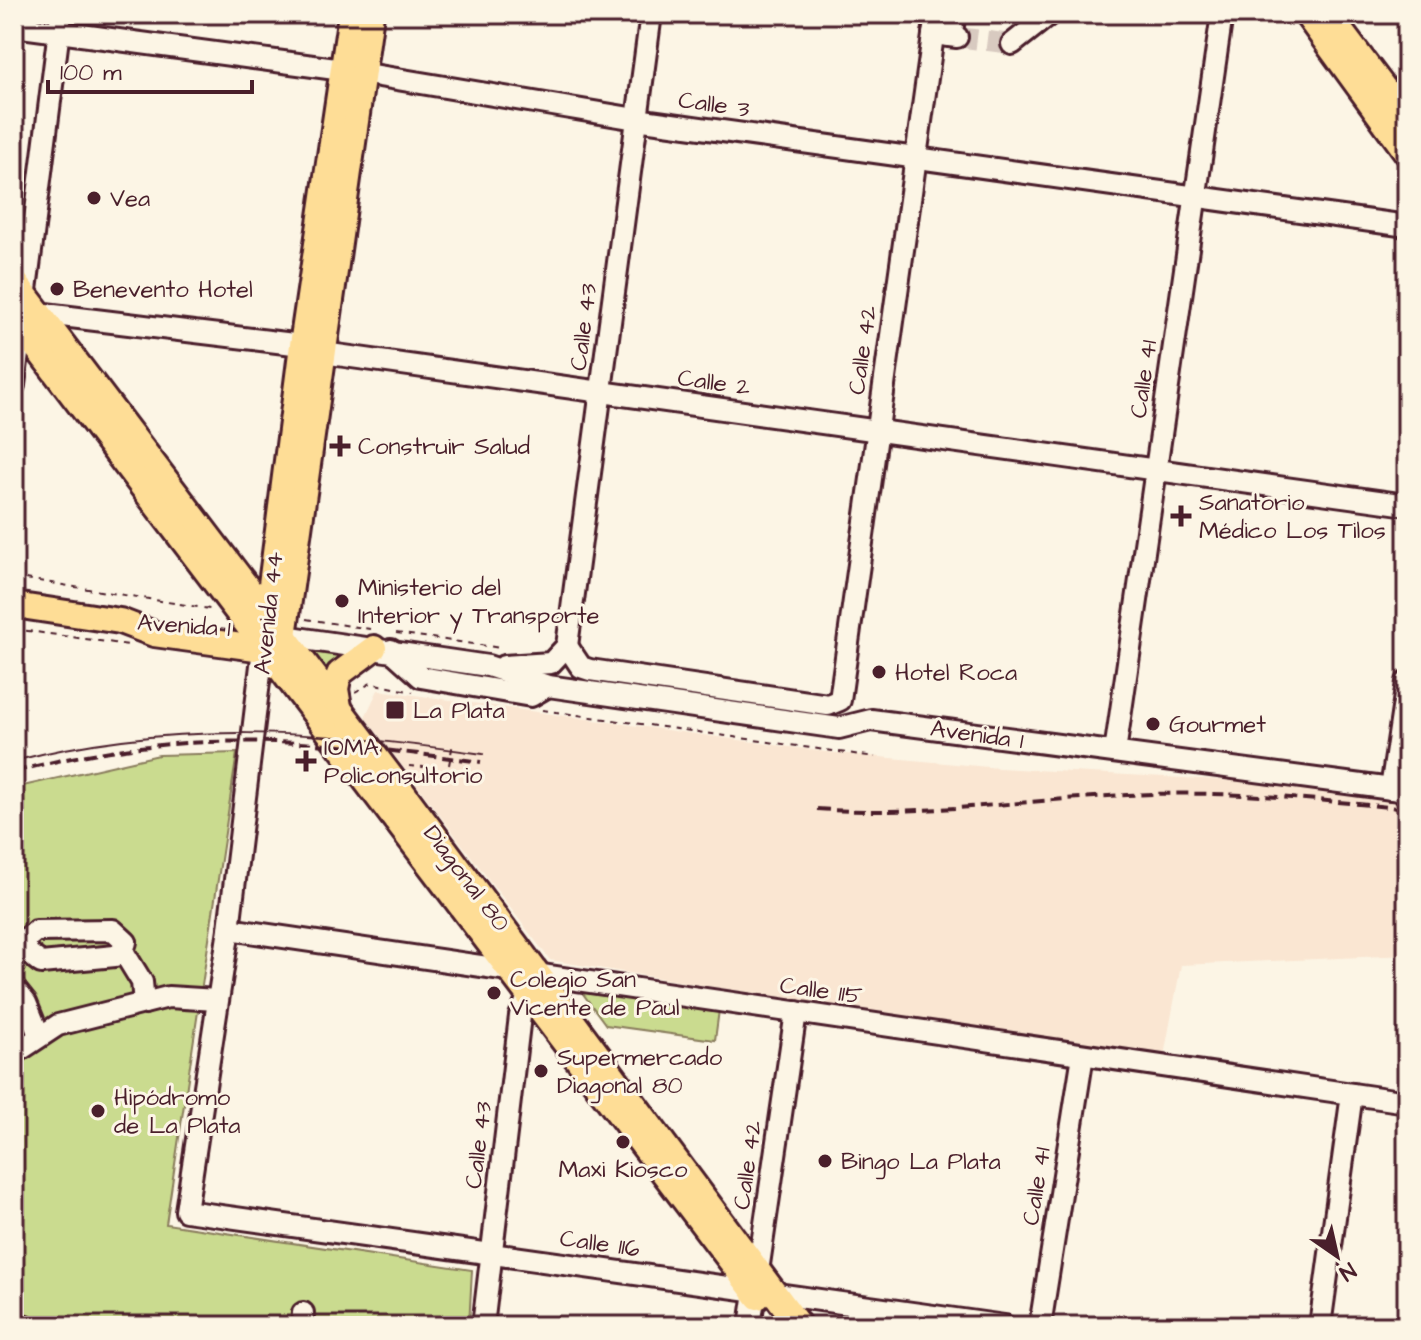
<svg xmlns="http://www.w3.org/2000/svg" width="1421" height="1340" font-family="'Architects Daughter',sans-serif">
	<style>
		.built { fill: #fae6d2 }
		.green { fill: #cadb8f; stroke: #8a7d5d; stroke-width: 2 }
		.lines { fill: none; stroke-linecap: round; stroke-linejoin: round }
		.minor-tunnel { stroke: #d8cac0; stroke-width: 20; stroke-dasharray: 20 10; stroke-linecap: butt }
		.minor-casing { stroke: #4a1f2b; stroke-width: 26 }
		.major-casing { stroke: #4a1f2b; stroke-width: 30 }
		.path { stroke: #4a1f2b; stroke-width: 2; stroke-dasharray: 6 6; stroke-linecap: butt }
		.minor { stroke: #fcf5e5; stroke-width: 20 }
		.major { stroke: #fedd96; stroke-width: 24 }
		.tram { stroke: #4a1f2b; stroke-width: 2 }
		.rail { stroke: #4a1f2b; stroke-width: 4; stroke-dasharray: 12 6; stroke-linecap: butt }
		.poi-dot { fill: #4a1f2b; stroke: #fcf5e5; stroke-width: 3 }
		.labels { text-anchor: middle; stroke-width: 6; stroke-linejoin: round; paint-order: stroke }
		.street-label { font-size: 24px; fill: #4a1f2b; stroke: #fcf5e5 }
		.poi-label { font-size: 24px; fill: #4a1f2b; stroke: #fcf5e5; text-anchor: start }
	</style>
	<rect width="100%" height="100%" fill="#fcf5e5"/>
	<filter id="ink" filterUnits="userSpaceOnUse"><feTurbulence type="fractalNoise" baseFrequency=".0125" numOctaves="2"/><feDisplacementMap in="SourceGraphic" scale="16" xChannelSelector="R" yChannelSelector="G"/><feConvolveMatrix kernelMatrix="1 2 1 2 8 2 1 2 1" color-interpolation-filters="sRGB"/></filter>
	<g filter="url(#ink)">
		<polygon class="built" points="378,690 826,752 999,768 1368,788 1407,793 1407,955 1181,965 1163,1061 550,960 365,717"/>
		<g class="green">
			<polygon points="315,651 353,657 328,680 312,654"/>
			<polygon points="237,753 166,1224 472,1270 469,1326 14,1326 14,788 159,755"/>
			<polygon points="581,991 719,1010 715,1040 606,1025"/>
		</g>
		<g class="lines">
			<polyline class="minor-tunnel" points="957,37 1012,44"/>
			<defs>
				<g id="minor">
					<polyline points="14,26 343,70 636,119 1407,226"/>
					<polyline points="933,34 957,37"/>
					<polyline points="951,36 955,14"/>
					<polyline points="1012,44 1050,14"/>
					<polyline points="29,312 302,345 323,353 1407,505"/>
					<polyline points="14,385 61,14"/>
					<polyline points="284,636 488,666 548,686 839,728 871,720 1407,791"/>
					<polyline points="567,646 581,667 590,670 828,705 840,700 936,14"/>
					<polyline points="263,649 229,929 186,1211 1005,1326"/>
					<polyline points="391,650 421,677 531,696 548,686"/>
					<polyline points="504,666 551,663 567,646 651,14"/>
					<polyline points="1115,752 1222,14"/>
					<polyline points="1391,789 1407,682"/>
					<polyline points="229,929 1407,1102"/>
					<polyline points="123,951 126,942 113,930 36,931 25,940 27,952 41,963 115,956 123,951 142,982 144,1003"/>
					<polyline points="14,988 26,1003 39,1035"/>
					<polyline points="14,1054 58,1025 168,997 217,1000"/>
					<polyline points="14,1322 25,1326"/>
					<polyline points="302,1326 303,1313"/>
					<polyline points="483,1326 520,1016 534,983"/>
					<polyline points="750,1326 796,1012"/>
					<polyline points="1040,1326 1083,1055"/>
					<polyline points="1320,1326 1352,1094"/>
				</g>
				<g id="major">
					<polyline points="1306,14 1407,153"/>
					<polyline points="1328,14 1407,119"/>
					<polyline points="14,280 395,782 799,1326"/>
					<polyline points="14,318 758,1297"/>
					<polyline points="14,605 120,621 154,634 263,649"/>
					<polyline points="266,623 302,345 351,14"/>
					<polyline points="284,636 371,14"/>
					<polyline points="339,707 336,689 339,674 374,648"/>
				</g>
			</defs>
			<use href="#minor" class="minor-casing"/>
			<use href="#major" class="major-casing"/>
			<g class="path">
				<polyline points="14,577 210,609"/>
				<polyline points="306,619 370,629"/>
				<polyline points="14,629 128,645"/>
				<polyline points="396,633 501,648"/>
				<polyline points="355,692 371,683 413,692"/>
				<polyline points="542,710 875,757"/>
				<polyline points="449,765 453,743"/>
				<polyline points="409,766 424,767"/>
			</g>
			<use href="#minor" class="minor"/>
			<use href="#major" class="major"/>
			<path class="tram" d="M14,761C170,719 325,731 483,754"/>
			<g class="rail">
				<path d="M14,772C177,726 316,740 481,762"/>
				<path d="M817,809C920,817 1023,800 1127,795C1220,790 1315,799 1407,809"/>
			</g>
		</g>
	</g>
	<g class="poi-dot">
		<circle cx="94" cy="198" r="8"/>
		<circle cx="57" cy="289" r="8"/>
		<path d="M336 434h8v8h8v8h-8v8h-8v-8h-8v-8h8z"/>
		<path d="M1177 504h8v8h8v8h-8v8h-8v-8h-8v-8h8z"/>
		<circle cx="342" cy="601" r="8"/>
		<circle cx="879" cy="672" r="8"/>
		<rect x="385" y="700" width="20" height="20" rx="4"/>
		<circle cx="1153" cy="724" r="8"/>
		<path d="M302 749h8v8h8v8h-8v8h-8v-8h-8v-8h8z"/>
		<circle cx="494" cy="993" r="8"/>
		<circle cx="541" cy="1071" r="8"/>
		<circle cx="98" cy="1111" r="8"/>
		<circle cx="623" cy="1142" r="8"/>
		<circle cx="825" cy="1161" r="8"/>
	</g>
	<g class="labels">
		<g class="street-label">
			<text transform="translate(714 104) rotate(8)" y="8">Calle 3</text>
			<text transform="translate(583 327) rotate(-83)" y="8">Calle 43</text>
			<text transform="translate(862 350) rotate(-82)" y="8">Calle 42</text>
			<text transform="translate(1143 379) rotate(-82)" y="8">Calle 41</text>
			<text transform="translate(714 382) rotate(8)" y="8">Calle 2</text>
			<text transform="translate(268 613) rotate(-84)" y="8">Avenida 44</text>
			<text transform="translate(184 625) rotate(4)" y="8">Avenida 1</text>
			<text transform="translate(977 734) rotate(8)" y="8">Avenida 1</text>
			<text transform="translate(467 878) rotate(53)" y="8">Diagonal 80</text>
			<text transform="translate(821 990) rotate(8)" y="8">Calle 115</text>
			<text transform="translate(478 1145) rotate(-83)" y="8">Calle 43</text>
			<text transform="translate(747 1165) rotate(-82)" y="8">Calle 42</text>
			<text transform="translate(1036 1186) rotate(-81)" y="8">Calle 41</text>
			<text transform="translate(600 1243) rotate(8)" y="8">Calle 116</text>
		</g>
		<g class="poi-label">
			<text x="110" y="206">Vea</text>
			<text x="73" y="297">Benevento Hotel</text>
			<text x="358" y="454">Construir Salud</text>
			<text x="1199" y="510">Sanatorio<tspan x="1199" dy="28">Médico Los Tilos</tspan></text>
			<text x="358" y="595">Ministerio del<tspan x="358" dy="28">Interior y Transporte</tspan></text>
			<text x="895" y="680">Hotel Roca</text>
			<text x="413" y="718">La Plata</text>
			<text x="1169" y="732">Gourmet</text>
			<text x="324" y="755">IOMA<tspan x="324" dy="28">Policonsultorio</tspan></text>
			<text x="510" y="987">Colegio San<tspan x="510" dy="28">Vicente de Paul</tspan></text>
			<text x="557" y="1065">Supermercado<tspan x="557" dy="28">Diagonal 80</tspan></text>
			<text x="114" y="1105">Hipódromo<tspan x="114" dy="28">de La Plata</tspan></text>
			<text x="841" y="1169">Bingo La Plata</text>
			<text x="623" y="1177" text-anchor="middle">Maxi Kiosco</text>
		</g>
	</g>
	<rect width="1421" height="1340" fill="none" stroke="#fcf5e5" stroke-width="48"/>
	<rect x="24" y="24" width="1373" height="1292" fill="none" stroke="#4a1f2b" stroke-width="3" filter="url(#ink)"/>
	<g transform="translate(1337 1256) rotate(146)" stroke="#fcf5e5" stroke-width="6" paint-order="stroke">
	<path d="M0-6L14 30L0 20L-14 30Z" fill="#4a1f2b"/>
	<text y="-12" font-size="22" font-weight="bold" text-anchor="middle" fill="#4a1f2b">N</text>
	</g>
	<path d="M48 80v12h204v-12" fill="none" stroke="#4a1f2b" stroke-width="4"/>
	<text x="60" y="80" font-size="24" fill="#4a1f2b" stroke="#fcf5e5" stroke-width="6" paint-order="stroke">100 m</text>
</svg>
